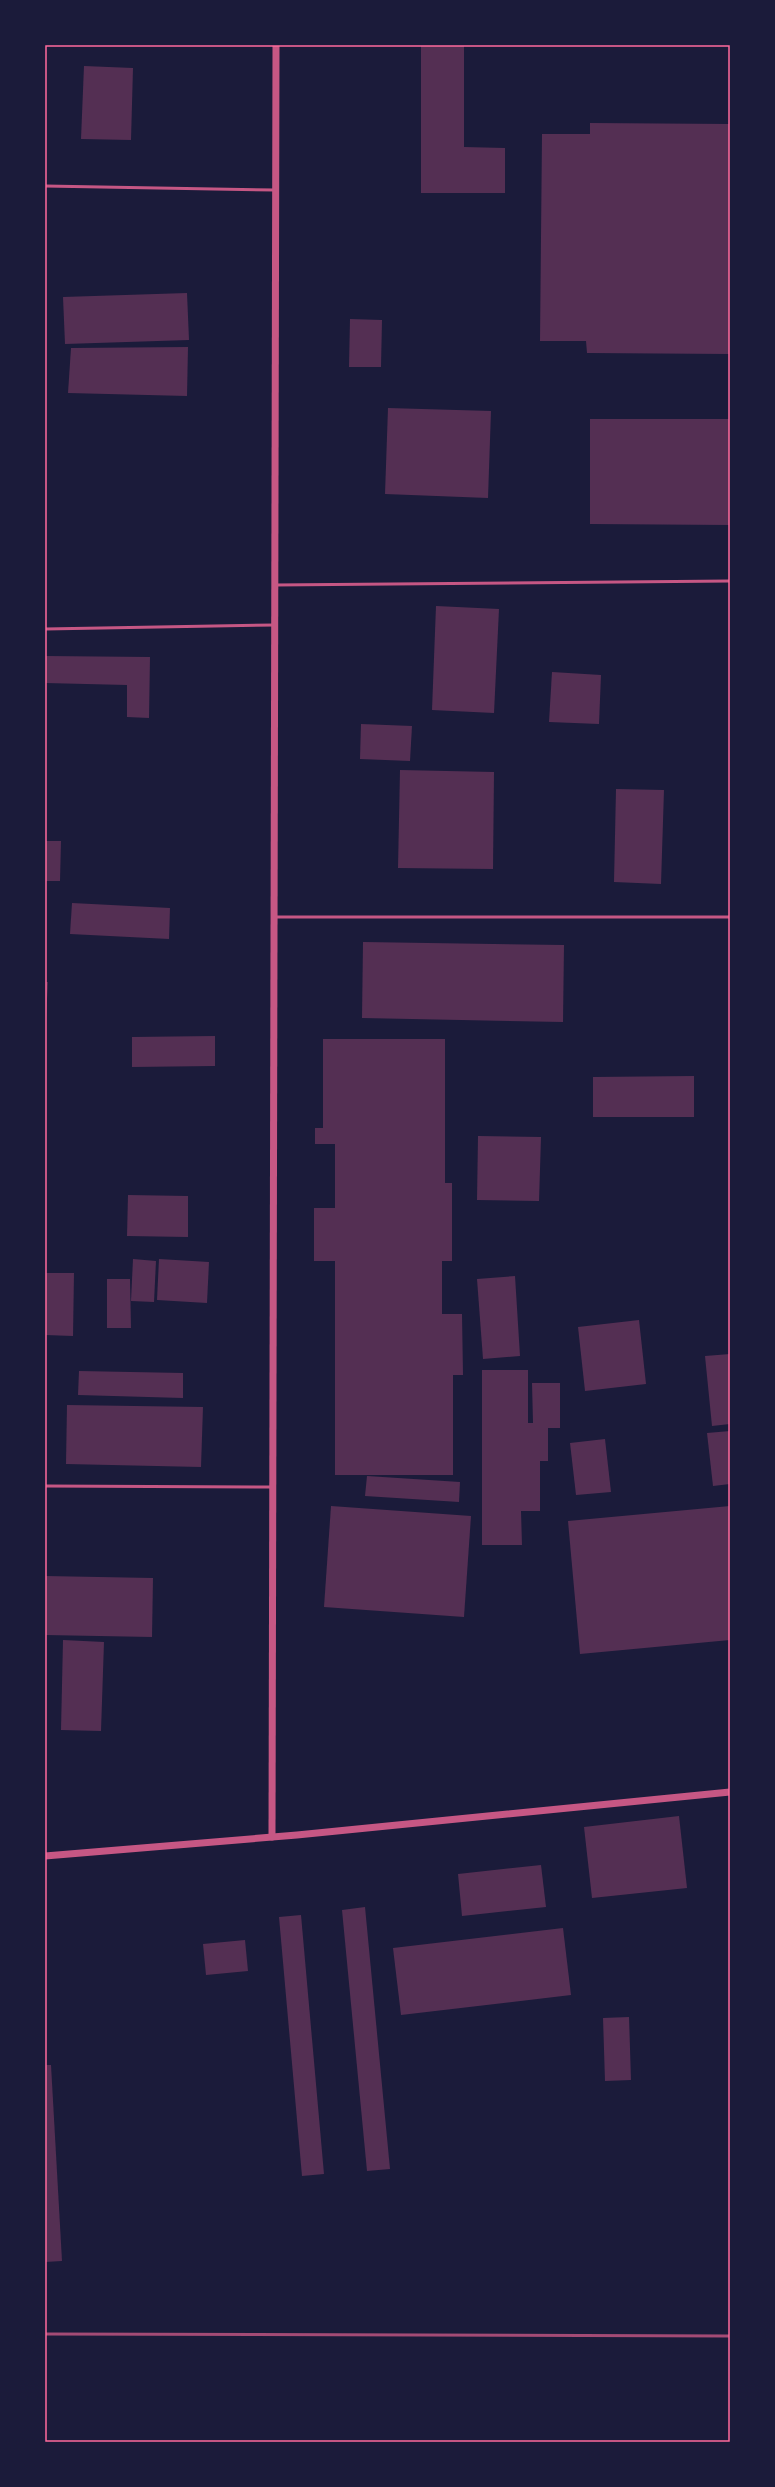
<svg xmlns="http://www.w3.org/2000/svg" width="775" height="2487" font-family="'Work Sans',sans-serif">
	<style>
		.building { fill: #542f53 }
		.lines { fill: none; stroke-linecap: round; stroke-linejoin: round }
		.service { stroke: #c65784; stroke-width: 3 }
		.tertiary { stroke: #c65784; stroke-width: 7 }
		.rail { stroke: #a44b75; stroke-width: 3 }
		.neatline { fill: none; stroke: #ff6b9d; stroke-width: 1.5 }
	</style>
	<rect width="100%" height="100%" fill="#1b1b3a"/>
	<g class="building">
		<polygon points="421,45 464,45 464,147 505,148 505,193 421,193"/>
		<polygon points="84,66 133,68 131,140 81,139"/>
		<polygon points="590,123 730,124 730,354 587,353 586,341 540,341 542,134 590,134"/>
		<polygon points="187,293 189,340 65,344 63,297"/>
		<polygon points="350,319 382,320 381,367 349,367"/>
		<polygon points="188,347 187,396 68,393 71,348"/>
		<polygon points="388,408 491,411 488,498 385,494"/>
		<polygon points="590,419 730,419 730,525 590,524"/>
		<polygon points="436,606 499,609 494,713 432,710"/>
		<polygon points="45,656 150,657 149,718 127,717 127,685 45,683"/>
		<polygon points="552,672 601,675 599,724 549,722"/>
		<polygon points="361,724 412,726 410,761 360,759"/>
		<polygon points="400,770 494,772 493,869 398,868"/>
		<polygon points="616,789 664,790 661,884 614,882"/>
		<polygon points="45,841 61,841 60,881 45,881"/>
		<polygon points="72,903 170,908 169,939 70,934"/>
		<polygon points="363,942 564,945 563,1022 362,1018"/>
		<polygon points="45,982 48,982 46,1017 45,1017"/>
		<polygon points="215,1036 215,1066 132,1067 132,1037"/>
		<polygon points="323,1039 445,1039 445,1183 452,1183 452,1261 442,1261 442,1314 462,1314 463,1375 453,1375 453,1475 335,1475 335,1261 314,1261 314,1208 335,1208 335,1144 315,1144 315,1128 323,1128"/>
		<polygon points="694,1076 694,1117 593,1117 593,1077"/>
		<polygon points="478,1136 541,1137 539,1201 477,1200"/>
		<polygon points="128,1195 188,1196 188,1237 127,1236"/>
		<polygon points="133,1259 156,1261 154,1302 131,1301"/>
		<polygon points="159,1259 209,1262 207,1303 157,1300"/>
		<polygon points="45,1273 74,1273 73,1336 45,1335"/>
		<polygon points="515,1276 520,1356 483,1359 477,1279"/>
		<polygon points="107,1279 130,1279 131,1328 107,1328"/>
		<polygon points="639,1320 646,1384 585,1391 578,1327"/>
		<polygon points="730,1354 730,1424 712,1426 705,1356"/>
		<polygon points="482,1370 528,1370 528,1423 533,1423 532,1383 560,1383 560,1428 548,1428 548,1461 540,1461 540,1511 521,1511 522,1545 482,1545"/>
		<polygon points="79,1371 183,1373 183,1398 78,1395"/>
		<polygon points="67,1405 203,1407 201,1467 66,1464"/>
		<polygon points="730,1431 730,1484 713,1486 707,1433"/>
		<polygon points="605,1439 611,1492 576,1495 570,1443"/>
		<polygon points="367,1476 460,1482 459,1502 365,1496"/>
		<polygon points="331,1506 471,1516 464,1617 324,1607"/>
		<polygon points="730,1506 730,1640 580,1654 568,1521"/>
		<polygon points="45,1576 153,1578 152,1637 45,1635"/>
		<polygon points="63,1640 104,1642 101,1731 61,1730"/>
		<polygon points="679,1816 687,1888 592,1898 584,1827"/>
		<polygon points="541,1865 546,1907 462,1916 458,1874"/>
		<polygon points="365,1907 390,2169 367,2171 342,1910"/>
		<polygon points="301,1915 324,2174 302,2176 279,1917"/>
		<polygon points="563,1928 571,1995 401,2015 393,1948"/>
		<polygon points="245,1940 248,1971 206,1975 203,1944"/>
		<polygon points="629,2017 631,2080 605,2081 603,2018"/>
		<polygon points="45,2065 51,2065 62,2261 45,2262"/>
	</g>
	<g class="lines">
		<g class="service">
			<polyline points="45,186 275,190"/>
			<polyline points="275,585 730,581"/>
			<polyline points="45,629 275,625"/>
			<polyline points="274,917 730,917"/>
			<polyline points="45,1486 273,1487"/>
		</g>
		<g class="tertiary">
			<polyline points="272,1837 276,45"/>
			<polyline points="45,1856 297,1835 730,1792"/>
		</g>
		<polyline class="rail" points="45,2334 730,2336"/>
	</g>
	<rect width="775" height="2487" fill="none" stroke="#1b1b3a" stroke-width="92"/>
	<rect x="46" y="46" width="683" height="2395" class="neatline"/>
</svg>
